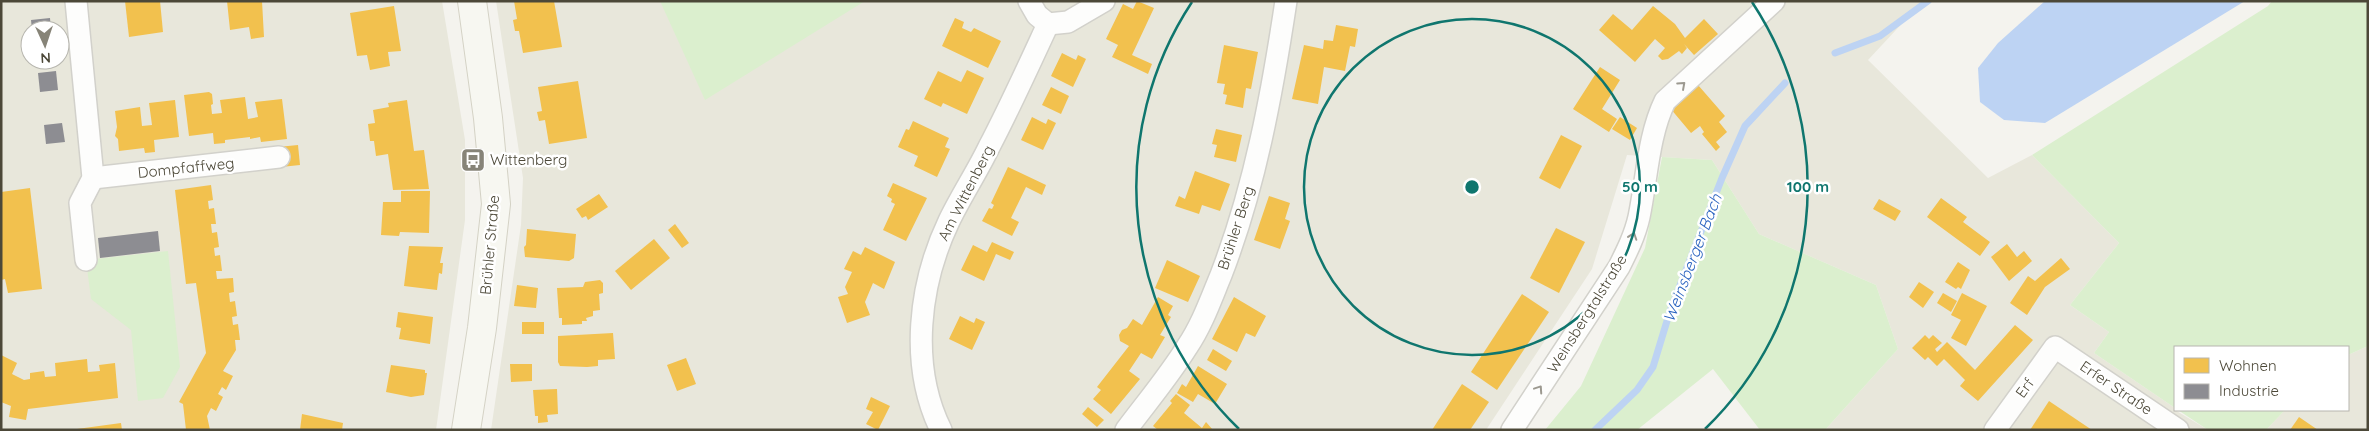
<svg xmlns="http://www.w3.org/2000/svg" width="2369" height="431" font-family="Quicksand,sans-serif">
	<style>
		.residential { fill: #e8e7db; fill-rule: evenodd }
		.green { fill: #dbefce }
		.water { fill: #bdd3f3 }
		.homes { fill: #f2c14e }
		.industry { fill: #8d8d92 }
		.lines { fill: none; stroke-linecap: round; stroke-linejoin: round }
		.stream { stroke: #bdd3f3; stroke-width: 7 }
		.minor-casing { stroke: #d2d1cb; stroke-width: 24 }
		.secondary-casing { stroke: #d4d2c5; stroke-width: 30 }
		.minor { stroke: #fdfdfc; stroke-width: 21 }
		.secondary { stroke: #f7f7f1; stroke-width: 28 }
		.oneway { stroke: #9c9990 }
		.ring { fill: none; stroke: #0f766e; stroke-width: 2.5 }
		.labels { text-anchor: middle; stroke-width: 5; stroke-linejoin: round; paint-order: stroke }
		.poi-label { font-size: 15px; fill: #4c4838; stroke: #fff; text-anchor: start }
		.street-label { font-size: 15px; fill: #4c4838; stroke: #fff }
		.water-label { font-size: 16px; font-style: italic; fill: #2963c0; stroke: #fff }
		.centre { fill: #0f766e; stroke: #fff; stroke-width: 2.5 }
		.ring-label { font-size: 15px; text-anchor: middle; font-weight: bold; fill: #0f766e; stroke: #fff; stroke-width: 5; stroke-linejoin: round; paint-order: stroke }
	</style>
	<rect width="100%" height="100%" fill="#f4f3ee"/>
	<g class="residential">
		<path d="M1,1H442L465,140V220L436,430H1ZM30,30H60V60H30Z"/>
		<polygon points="496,1 1923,1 1868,60 1988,178 2032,155 2119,243 2070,305 2109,332 2094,353 2175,408 2175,410 2208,430 1825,430 1898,349 1876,285 1759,234 1712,160 1627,155 1592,269 1486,430 491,430 521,225 523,178"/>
		<polygon points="2368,346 2368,430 2266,430 2285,410 2348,410 2348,355"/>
	</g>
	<g class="green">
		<polygon points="660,1 865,1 705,100"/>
		<polygon points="2272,1 2368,1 2368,346 2348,355 2348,347 2175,347 2175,408 2094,353 2109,332 2070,305 2119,243 2032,155 2268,6"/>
		<polygon points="1662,157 1712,160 1759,234 1876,285 1898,349 1825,430 1760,430 1713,369 1637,430 1545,430 1581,386 1645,248"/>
		<polygon points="168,251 180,367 163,398 138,401 131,330 91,299 86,260"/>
		<polygon points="2178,410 2285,410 2266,430 2208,430"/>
	</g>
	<polygon class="water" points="2045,1 2245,1 2045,123 2004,120 1980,102 1978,68 1998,43"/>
	<g class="homes">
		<polygon points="125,1 160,1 163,32 129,37"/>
		<polygon points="227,1 262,1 264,37 251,39 249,27 230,30"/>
		<polygon points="514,1 554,1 562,47 523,53 519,31 515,31 513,20 517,19"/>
		<polygon points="1137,1 1154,8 1132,55 1152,64 1148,74 1112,57 1118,45 1106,39 1123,4 1133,9"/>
		<polygon points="394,6 401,51 388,52 390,66 370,70 367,55 357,56 350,13"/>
		<polygon points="1653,6 1675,24 1685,38 1704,19 1718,34 1694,55 1684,44 1687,48 1682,54 1679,51 1668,59 1662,60 1658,56 1665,48 1655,39 1635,62 1599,30 1613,14 1632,30"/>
		<polygon points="955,18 964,22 962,28 971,32 974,28 1001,41 988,68 942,46"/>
		<polygon points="1336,25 1358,29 1355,47 1350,46 1345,71 1324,67 1318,104 1292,99 1304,45 1323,49 1324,40 1333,41"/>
		<polygon points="1224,45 1258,52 1251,89 1246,88 1243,108 1225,104 1227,95 1223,94 1225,84 1217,83"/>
		<polygon points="1062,53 1076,60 1078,55 1086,59 1073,87 1051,76"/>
		<polygon points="1600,67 1620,80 1602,109 1617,119 1609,132 1573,109"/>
		<polygon points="967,70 984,78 967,114 943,103 941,107 924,99 938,71 961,82"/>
		<polygon points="578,81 587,138 549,144 545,120 539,121 537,112 542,111 538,87"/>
		<polygon points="1698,85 1725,116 1719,122 1727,132 1716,142 1720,147 1716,151 1702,134 1704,132 1700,126 1691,133 1670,108"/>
		<polygon points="1051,87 1069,96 1061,114 1042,105"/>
		<polygon points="209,92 212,94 213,104 211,105 212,114 222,113 220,100 245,97 248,119 258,117 255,102 282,99 287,139 261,142 260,137 250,139 250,137 225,140 225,143 214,144 213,133 189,136 184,95"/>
		<polygon points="175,100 179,137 154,140 155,152 145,153 144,148 119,151 118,139 115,136 117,127 115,111 140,107 142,126 152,125 149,103"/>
		<polygon points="407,100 414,151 424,150 429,189 393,190 388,154 376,156 374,141 370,141 368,124 375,123 373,110 389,107 388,103"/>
		<polygon points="1032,117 1046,124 1048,119 1056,123 1043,150 1021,140"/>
		<polygon points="1620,117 1637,128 1630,140 1612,129"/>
		<polygon points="913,121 949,138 945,147 950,149 937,177 914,166 918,156 898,147 906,129 909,130"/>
		<polygon points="1216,129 1242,135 1236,162 1214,157 1217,145 1212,144"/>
		<polygon points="1561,135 1582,146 1560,189 1539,178"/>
		<polygon points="298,145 300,165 281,167 278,147"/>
		<polygon points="1008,167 1046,185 1042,195 1026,187 1011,218 1019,222 1012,236 982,221 989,208 992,209 994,205 991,203"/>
		<polygon points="1195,171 1230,184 1220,211 1202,205 1199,214 1175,206 1179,196 1185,199"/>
		<polygon points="893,183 927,198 906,241 883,230 895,204 891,202 892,199 887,196"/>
		<polygon points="211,185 213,200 208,201 209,209 214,208 216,224 211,224 212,233 217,232 219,247 214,248 215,256 220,255 222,271 216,271 217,279 233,278 234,292 229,293 230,302 235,301 237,316 232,317 233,325 238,324 240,340 235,340 236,350 223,371 233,376 226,390 222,387 218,394 223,397 216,411 211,408 207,416 210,430 186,430 183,404 179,402 206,353 196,283 186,284 175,190"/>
		<polygon points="30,188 42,289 8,293 5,279 1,280 1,192"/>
		<polygon points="401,191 430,191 429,233 400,232 399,236 381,235 383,202 401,202"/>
		<polygon points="599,194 608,207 588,220 586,216 582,218 576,209"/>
		<polygon points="1269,196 1290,203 1285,219 1290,221 1280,249 1254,240"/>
		<polygon points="1941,198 1967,217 1963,222 1990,242 1980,256 1927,217"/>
		<polygon points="1879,199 1901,211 1895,221 1873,209"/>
		<polygon points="675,224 689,243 682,248 668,230"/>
		<polygon points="1556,228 1585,242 1559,293 1530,278"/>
		<polygon points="527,229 576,234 574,258 569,261 525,257 524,247 526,245"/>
		<polygon points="654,239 670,258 631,290 615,271"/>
		<polygon points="992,242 1014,252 1010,260 996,254 984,281 961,270 973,245 987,252"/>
		<polygon points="2007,244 2017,257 2024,251 2032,261 2009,281 1991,257"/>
		<polygon points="409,246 443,247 440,263 443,263 442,274 439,273 437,290 404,286"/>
		<polygon points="865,247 895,262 884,289 873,283 865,302 870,315 847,323 838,297 848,294 845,287 852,272 844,269 853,251 861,255"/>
		<polygon points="2061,258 2070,269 2045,287 2027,315 2010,303 2028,276 2035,281"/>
		<polygon points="1167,260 1200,276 1188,302 1155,288"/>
		<polygon points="1958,262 1970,270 1961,289 1958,287 1956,289 1945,282"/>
		<polygon points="600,280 603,283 603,293 599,294 600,310 593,311 593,316 586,318 587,321 582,321 582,324 562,325 562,318 559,318 557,288 583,287 585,282"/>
		<polygon points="1919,282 1934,292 1923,308 1909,297"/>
		<polygon points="517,285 538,288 536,308 514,306"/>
		<polygon points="1943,293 1957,301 1951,312 1937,303"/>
		<polygon points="1962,293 1987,306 1966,346 1951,338 1961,320 1951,315"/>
		<polygon points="1522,294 1549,312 1497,390 1471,372"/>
		<polygon points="1158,297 1173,306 1168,315 1171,317 1160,335 1165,337 1152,359 1141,353 1129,371 1140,379 1111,414 1093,399 1101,390 1097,387 1129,346 1120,341 1119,335 1122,330 1127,328 1133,319 1142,325"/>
		<polygon points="1234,297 1266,316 1255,337 1246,333 1237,352 1212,339"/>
		<polygon points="398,312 433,317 430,344 399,339 401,328 396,327"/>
		<polygon points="960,316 974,323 976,318 985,322 972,350 949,339"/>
		<rect x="522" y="322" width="22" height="12"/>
		<polygon points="2015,325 2033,340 1978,401 1960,386 1965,380 1944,359 1937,366 1928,357 1925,360 1912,348 1925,335 1929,339 1933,335 1942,343 1935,349 1937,352 1947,342 1975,370"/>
		<polygon points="613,333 615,359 598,360 598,366 587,367 560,366 558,362 558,336"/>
		<polygon points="1213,349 1232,361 1226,371 1207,360"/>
		<polygon points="1,355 17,363 12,374 24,380 30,379 30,373 44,371 45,377 56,376 55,363 87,359 88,372 100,371 99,365 115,363 118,398 28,409 26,420 9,417 11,406 1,402"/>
		<polygon points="686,358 696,384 677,391 667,365"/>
		<polygon points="510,364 532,364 532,381 511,382"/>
		<polygon points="391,365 425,370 425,373 427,373 424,395 411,397 386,392"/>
		<polygon points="1198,366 1227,384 1215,404 1198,394 1193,402 1177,393 1182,384 1186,387"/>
		<polygon points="1462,384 1489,402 1470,430 1432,430"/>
		<polygon points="557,389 558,414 547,415 548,422 538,423 538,416 535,416 533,390"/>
		<polygon points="1176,394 1190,405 1184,413 1202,428 1206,422 1213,430 1158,430 1153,426 1172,403 1170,401"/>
		<polygon points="871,397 890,406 878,430 866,424 873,412 866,409"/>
		<polygon points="2049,401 2092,430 2030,430"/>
		<polygon points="1088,407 1104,420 1097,427 1082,414"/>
		<polygon points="302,414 343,423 342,430 300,430"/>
		<polygon points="2299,417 2318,430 2290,430"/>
		<polygon points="121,423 122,430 77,430 77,429"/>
	</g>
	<g class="industry">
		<polygon points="50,18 51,30 32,30 31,20"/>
		<polygon points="56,71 58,90 40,92 38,73"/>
		<polygon points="62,123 65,142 46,144 44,125"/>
		<polygon points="158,231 160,251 100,258 98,238"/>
	</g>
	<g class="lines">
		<g class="stream">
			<polyline points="1835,53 1880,36 1928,1"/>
			<polyline points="1595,430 1637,390 1653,367 1670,311 1722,178 1745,126 1785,83"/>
		</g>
		<defs>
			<g id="minor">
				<polyline points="76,1 93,178 80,203 86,260"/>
				<polyline points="1048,24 1068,22 1104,1"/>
				<polyline points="93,178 279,157"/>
				<path d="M941,430C909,365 919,284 949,221C961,196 977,172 989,147C1010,107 1029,65 1048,24L1037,15L1029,1"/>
				<path d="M1126,430C1147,402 1169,376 1187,347C1202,325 1211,299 1221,275C1255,187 1272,94 1286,1"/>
				<path d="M1512,430L1619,267C1627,251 1635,235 1639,217C1647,179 1648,136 1665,101L1774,1"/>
				<polyline points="1995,430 2055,347 2178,430"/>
			</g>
			<polyline id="secondary" points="466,430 482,328 496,204 488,118 472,1"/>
		</defs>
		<use href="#minor" class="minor-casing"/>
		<use href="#secondary" class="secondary-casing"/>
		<use href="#minor" class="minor"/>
		<use href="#secondary" class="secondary"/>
	</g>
	<defs><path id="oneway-chevron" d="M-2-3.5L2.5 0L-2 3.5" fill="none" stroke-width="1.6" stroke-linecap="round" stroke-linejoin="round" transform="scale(1.25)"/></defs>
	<g class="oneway">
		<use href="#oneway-chevron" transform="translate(1682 85) rotate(-42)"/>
		<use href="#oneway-chevron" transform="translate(1633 236) rotate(-71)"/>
		<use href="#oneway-chevron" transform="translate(1539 389) rotate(-56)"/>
	</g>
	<g class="ring">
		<circle cx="1472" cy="187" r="168"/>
		<path d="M1239 429A336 336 0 0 1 1192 2M1752 2A336 336 0 0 1 1705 429"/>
	</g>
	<defs>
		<symbol id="bus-square" viewBox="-11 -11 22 22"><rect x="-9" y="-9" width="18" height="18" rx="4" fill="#878478" stroke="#fff"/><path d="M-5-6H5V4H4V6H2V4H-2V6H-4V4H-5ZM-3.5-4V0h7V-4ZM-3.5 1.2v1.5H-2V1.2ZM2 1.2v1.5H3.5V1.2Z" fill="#fff"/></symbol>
	</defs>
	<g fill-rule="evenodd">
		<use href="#bus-square" x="459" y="146" width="28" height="28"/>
	</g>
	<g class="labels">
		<g class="poi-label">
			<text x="490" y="165">Wittenberg</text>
		</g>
		<g class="street-label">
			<text transform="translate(186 168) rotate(-6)" y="5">Dompfaffweg</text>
			<text transform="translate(966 193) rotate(-63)" y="5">Am Wittenberg</text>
			<text transform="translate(1236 228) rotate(-72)" y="5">Brühler Berg</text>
			<text transform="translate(490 245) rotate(-85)" y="5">Brühler Straße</text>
			<text transform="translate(1587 314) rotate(-58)" y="5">Weinsbergtalstraße</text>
			<text transform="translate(2025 388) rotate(-54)" y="5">Erf</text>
			<text transform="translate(2116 388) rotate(34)" y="5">Erfer Straße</text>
		</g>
		<g class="water-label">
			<text transform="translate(1692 258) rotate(-69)" y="6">Weinsberger Bach</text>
		</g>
	</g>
	<circle cx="1472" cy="187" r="8" class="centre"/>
	<g class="ring-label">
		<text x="1640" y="192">50 m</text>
		<text x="1808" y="192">100 m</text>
	</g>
	<rect width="2369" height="431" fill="none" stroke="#4c4838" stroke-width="5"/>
	<rect x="2174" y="346" width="175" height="65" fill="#ffffff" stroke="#b7b6af"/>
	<rect x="2184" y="358" width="25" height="15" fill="#f2c14e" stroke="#b7b6af"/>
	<text x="2219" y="371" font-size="15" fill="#4c4838">Wohnen</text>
	<rect x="2184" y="384" width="25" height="15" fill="#8d8d92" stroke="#b7b6af"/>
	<text x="2219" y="396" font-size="15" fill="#4c4838">Industrie</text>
	<g transform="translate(45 45) rotate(177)"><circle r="24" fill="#ffffff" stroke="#b7b6af"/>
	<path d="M0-4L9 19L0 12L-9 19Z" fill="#878478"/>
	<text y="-8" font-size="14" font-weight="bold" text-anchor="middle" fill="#4c4838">N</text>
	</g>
</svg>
